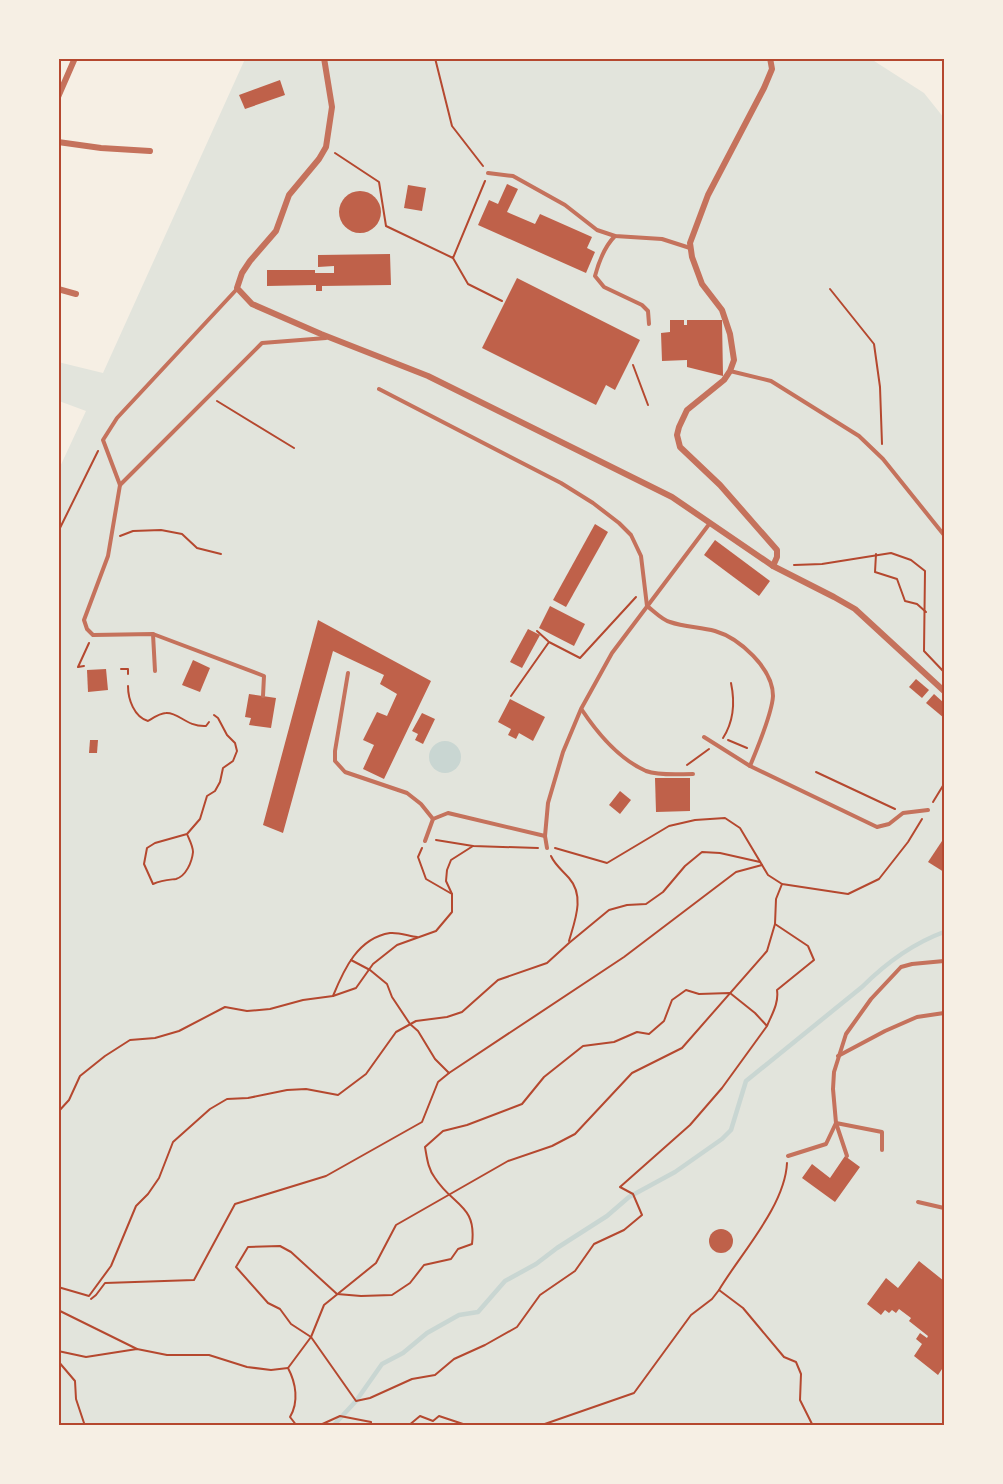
<svg xmlns="http://www.w3.org/2000/svg" width="1003" height="1484" font-family="'Public Sans',sans-serif">
	<style>
		.green { fill: #e2e4dc }
		.water { fill: #c9d6d2 }
		.lines { fill: none; stroke-linecap: round; stroke-linejoin: round }
		.stream { stroke: #c9d6d2; stroke-width: 4.5 }
		.building { fill: #bf614a }
		.path { stroke: #b5482f; stroke-width: 2 }
		.service { stroke: #c5725c; stroke-width: 4 }
		.minor { stroke: #c5725c; stroke-width: 6 }
		.neatline { fill: none; stroke: #b5482f; stroke-width: 2 }
	</style>
	<rect width="100%" height="100%" fill="#f6efe4"/>
	<polygon class="green" points="245,59 871,59 924,93 944,118 944,1425 59,1425 58,471 86,411 59,401 58,362 103,373"/>
	<circle class="water" cx="445" cy="757" r="16"/>
	<g class="lines">
		<path class="stream" d="M333,1426L356,1401L382,1364L403,1353L427,1333L459,1315L478,1312L505,1281L536,1264L557,1248L607,1216L629,1197L675,1172L722,1139L731,1130L746,1081L862,987C885,964 914,943 944,932"/>
	</g>
	<g class="building">
		<polygon points="280,80 285,95 245,109 239,95"/>
		<polygon points="507,184 518,189 507,212 535,224 540,214 592,237 587,248 595,252 586,273 478,225 489,200 498,204"/>
		<polygon points="408,185 426,188 422,211 404,208"/>
		<circle cx="360" cy="212" r="21"/>
		<polygon points="390,254 391,285 322,286 322,291 316,291 316,285 267,286 267,270 315,270 315,273 334,273 334,266 318,267 318,255"/>
		<polygon points="517,278 640,340 615,390 606,385 596,405 482,348"/>
		<polygon points="670,320 684,320 684,325 687,325 687,320 722,320 723,376 687,367 687,360 662,361 661,333 670,332"/>
		<polygon points="595,524 608,532 566,607 553,600"/>
		<polygon points="715,540 770,581 759,596 704,555"/>
		<polygon points="550,606 585,624 574,646 539,628"/>
		<polygon points="318,620 431,681 384,779 363,769 374,745 363,740 377,712 387,716 397,694 380,684 384,675 333,651 283,833 263,825"/>
		<polygon points="528,629 540,635 522,668 510,662"/>
		<polygon points="193,660 210,668 200,692 182,685"/>
		<polygon points="106,669 108,690 88,692 87,670"/>
		<polygon points="916,679 929,690 922,698 909,687"/>
		<polygon points="249,694 276,698 271,728 249,725 251,718 245,717"/>
		<polygon points="934,694 944,703 944,718 926,703"/>
		<polygon points="510,699 545,717 533,741 519,733 516,739 508,735 511,729 498,722"/>
		<polygon points="422,713 435,719 423,744 415,740 418,734 412,731"/>
		<polygon points="90,740 98,740 97,753 89,753"/>
		<polygon points="655,778 690,778 690,811 656,812"/>
		<polygon points="620,791 631,800 620,814 609,805"/>
		<polygon points="942,841 944,843 944,872 928,862"/>
		<polygon points="845,1156 860,1167 835,1202 802,1178 812,1164 830,1178"/>
		<circle cx="721" cy="1241" r="12"/>
		<polygon points="919,1261 944,1281 944,1366 938,1375 914,1356 922,1344 916,1339 920,1333 927,1338 928,1336 909,1321 911,1318 899,1309 896,1313 892,1310 889,1313 885,1310 881,1315 867,1304 886,1278 898,1288"/>
	</g>
	<g class="lines">
		<g class="path">
			<polyline points="435,58 452,126 483,166"/>
			<polyline points="335,153 379,182 386,226 453,258 485,181"/>
			<polyline points="453,258 468,284 502,301"/>
			<polyline points="830,289 874,344 880,387 882,444"/>
			<polyline points="633,365 648,405"/>
			<polyline points="217,401 294,448"/>
			<polyline points="58,532 98,451"/>
			<polyline points="120,536 133,531 161,530 182,534 197,548 221,554"/>
			<polyline points="876,554 875,572 897,579 905,601 917,604 926,612"/>
			<polyline points="794,565 822,564 891,553 911,560 925,571 924,651 944,672"/>
			<polyline points="537,631 548,641"/>
			<polyline points="84,666 78,667 89,643"/>
			<polyline points="121,669 128,669 128,674"/>
			<path d="M128,686C128,699 134,717 148,721C153,718 160,713 166,713C179,712 186,727 206,726L209,722"/>
			<polyline points="511,696 549,642 580,658 636,597"/>
			<path d="M723,738C734,721 735,702 731,683"/>
			<polyline points="728,740 747,748"/>
			<polyline points="687,765 709,749"/>
			<polyline points="816,772 895,809"/>
			<polyline points="933,802 944,784"/>
			<path d="M187,834C189,839 193,846 193,852C192,862 186,876 176,879C167,880 162,880 153,884L144,864L147,848L155,843L187,834L200,819L207,796L215,791L220,782L223,768L233,761L237,751L235,743L227,735L218,718L214,715"/>
			<polyline points="436,840 473,846 538,848"/>
			<polyline points="422,848 418,857 426,879 452,894"/>
			<polyline points="555,848 607,863 669,826 695,820 725,818 740,828 768,875 782,884 848,894 879,879 908,842 922,819"/>
			<path d="M551,856C555,865 562,870 569,878C585,896 575,920 569,941"/>
			<polyline points="351,960 370,970 387,984 392,997 410,1024 418,1031 435,1059 449,1073"/>
			<path d="M333,996C344,969 358,938 390,933C398,932 409,936 417,937"/>
			<path d="M767,1026L722,1088L690,1125L620,1187L633,1194L642,1215L624,1230L594,1244L575,1271L540,1295L517,1327L485,1345L454,1359L435,1375L412,1379L370,1398L356,1401L311,1337L291,1324L280,1309L268,1303L236,1267L248,1247L280,1246L291,1252L337,1294L361,1296L392,1295L410,1283L424,1265L451,1259L458,1249L472,1244C477,1205 453,1206 435,1178C428,1169 427,1158 425,1147L443,1131L467,1125L522,1104L544,1077L583,1046L614,1042L637,1032L649,1034L664,1021L672,1000L686,990L699,994L730,993L755,1013L767,1026C772,1014 779,1003 777,990L814,960L808,946L775,924"/>
			<polyline points="58,1112 69,1100 80,1076 105,1056 130,1040 155,1038 179,1031 225,1007 247,1011 270,1009 303,1000 333,996 356,988 373,964 397,945 436,931 452,912 452,894 446,881 447,870 451,860 473,846"/>
			<polyline points="58,1287 89,1296 111,1266 136,1206 148,1194 159,1178 173,1142 210,1109 227,1099 248,1098 287,1090 306,1089 338,1095 366,1074 396,1032 416,1021 447,1017 462,1012 498,980 547,963 569,943 609,910 627,905 646,904 663,892 685,866 702,852 720,853 760,862"/>
			<polyline points="719,1290 743,1308 784,1357 796,1362 801,1374 800,1400 813,1426"/>
			<polyline points="91,1299 96,1295 105,1283 194,1280 235,1204 326,1176 422,1122 438,1082 449,1073 624,957 736,872 762,865"/>
			<polyline points="58,1310 137,1349"/>
			<polyline points="58,1351 86,1357 137,1349 167,1355 209,1355 247,1367 271,1370 288,1368"/>
			<polyline points="58,1361 75,1381 76,1399 85,1426"/>
			<polyline points="288,1368 311,1337 324,1305 376,1263 396,1225 508,1161 552,1146 575,1134 632,1073 682,1048 767,951 775,924 776,899 782,884"/>
			<path d="M288,1368C296,1383 299,1402 290,1417L297,1426"/>
			<polyline points="318,1426 340,1416 371,1422 371,1426"/>
			<polyline points="408,1426 420,1416 433,1421 439,1416 469,1426"/>
			<path d="M539,1426L634,1393L691,1315L712,1299L719,1290C741,1253 785,1206 787,1163"/>
		</g>
		<g class="service">
			<polyline points="488,173 513,176 565,205 597,230 615,236 662,239 690,248"/>
			<path d="M615,236C604,247 599,261 595,276L604,287L642,305L648,311L649,324"/>
			<polyline points="730,371 771,381 859,436 883,459 944,535"/>
			<path d="M379,389L561,483L593,503L619,523L631,535L641,556L647,606C654,611 662,620 670,622C684,627 700,627 715,631C739,638 773,668 773,696C772,714 757,749 750,766"/>
			<polyline points="120,485 262,343 326,338"/>
			<polyline points="153,634 264,676 263,696"/>
			<polyline points="155,671 153,634 93,635 87,629 84,620 108,556 120,485 103,440 117,418 237,289"/>
			<polyline points="348,673 335,751 335,761 345,772 407,793 421,804 433,819"/>
			<path d="M582,710C598,734 619,759 646,771C660,776 679,774 693,774"/>
			<polyline points="704,737 750,766 877,827 889,824 903,813 928,810"/>
			<polyline points="425,841 433,819 448,813 545,836"/>
			<polyline points="547,848 545,836 548,803 563,752 581,709 612,653 710,523"/>
			<polyline points="838,1056 885,1031 917,1017 944,1013"/>
			<polyline points="788,1156 826,1144 836,1123 833,1089 834,1072 846,1034 871,999 901,967 912,964 944,961"/>
			<polyline points="847,1156 836,1123 882,1132 882,1150"/>
			<polyline points="918,1202 944,1208"/>
		</g>
		<g class="minor">
			<polyline points="324,58 332,107 326,147 319,159 289,195 276,231 250,261 242,273 237,288 252,304 321,334 428,376 672,497 773,566 834,597 855,609 944,691"/>
			<polyline points="770,58 772,69 764,88 708,195 690,243 692,257 702,284 722,310 730,334 734,360 730,371 724,380 687,410 679,427 677,435 680,447 720,485 777,550 777,557 773,566"/>
			<polyline points="58,97 75,58"/>
			<polyline points="58,142 101,148 150,151"/>
			<polyline points="58,289 76,294"/>
		</g>
	</g>
	<rect width="1003" height="1484" fill="none" stroke="#f6efe4" stroke-width="120"/>
	<rect x="60" y="60" width="883" height="1364" class="neatline"/>
</svg>
